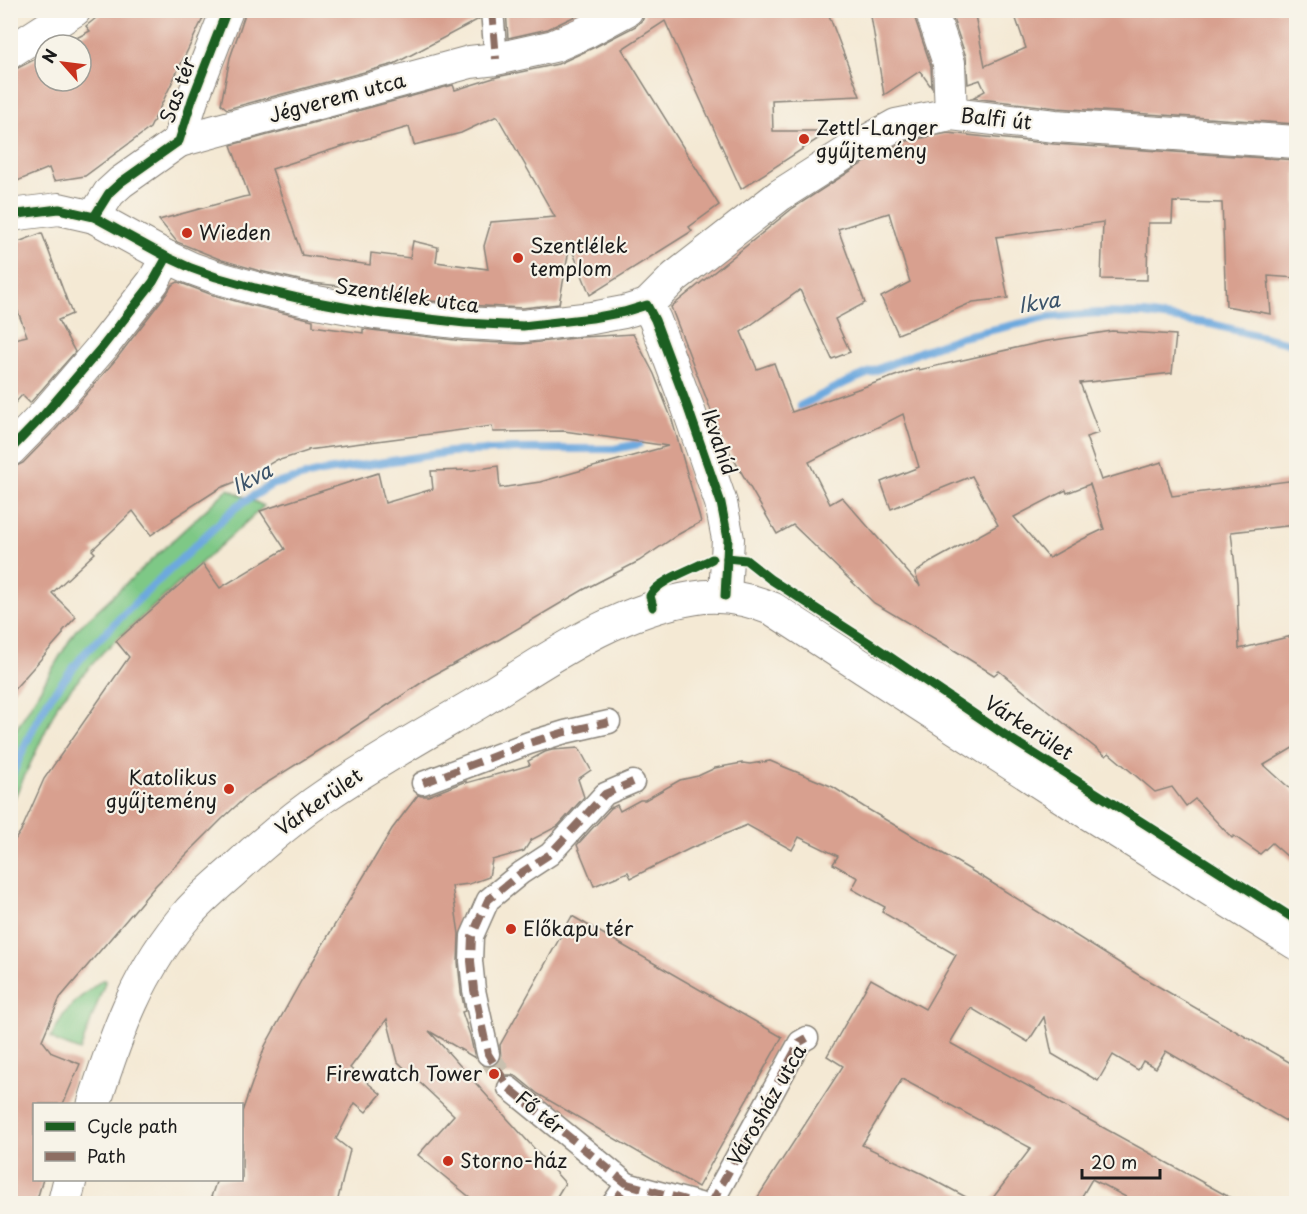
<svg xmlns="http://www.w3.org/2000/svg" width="1307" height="1214" font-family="'Playpen Sans',sans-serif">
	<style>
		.green { fill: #7ec886; stroke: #4d7251; stroke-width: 1.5 }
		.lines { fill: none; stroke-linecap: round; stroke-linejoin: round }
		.stream { stroke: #6da9de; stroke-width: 8 }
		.building { fill: #d8a08f; fill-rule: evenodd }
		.pedestrian-tunnel { stroke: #c9c0af; stroke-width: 22; stroke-dasharray: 22 11; stroke-linecap: butt }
		.pedestrian-casing { stroke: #888278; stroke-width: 25 }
		.minor-casing { stroke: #888278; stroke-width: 34 }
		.tertiary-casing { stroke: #888278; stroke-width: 35 }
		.pedestrian { stroke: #fff; stroke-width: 22 }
		.minor { stroke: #fff; stroke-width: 32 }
		.tertiary { stroke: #fff; stroke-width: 33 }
		.quiet { stroke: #8d6e63; stroke-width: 8; stroke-dasharray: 15 8; stroke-linecap: butt }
		.cycleway-casing { stroke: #f7f3e8; stroke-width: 13 }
		.cycleway { stroke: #1b5e20; stroke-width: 9 }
		.poi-dot { fill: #c8321e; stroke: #f7f3e8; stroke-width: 2 }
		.labels { text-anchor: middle; stroke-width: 4.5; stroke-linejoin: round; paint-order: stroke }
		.street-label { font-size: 20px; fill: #1c1c1c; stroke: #f7f3e8 }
		.poi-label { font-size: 20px; fill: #1c1c1c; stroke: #f7f3e8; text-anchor: start }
		.water-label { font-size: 21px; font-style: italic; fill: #3c546a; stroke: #f7f3e8 }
	</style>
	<rect width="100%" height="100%" fill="#f7f3e8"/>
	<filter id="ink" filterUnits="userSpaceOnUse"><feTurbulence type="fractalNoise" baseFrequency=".0167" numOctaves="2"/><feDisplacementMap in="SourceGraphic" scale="12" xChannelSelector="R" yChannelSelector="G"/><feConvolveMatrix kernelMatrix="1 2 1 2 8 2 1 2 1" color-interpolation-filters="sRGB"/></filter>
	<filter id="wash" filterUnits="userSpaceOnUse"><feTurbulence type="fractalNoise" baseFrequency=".008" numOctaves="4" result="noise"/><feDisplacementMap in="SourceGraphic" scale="24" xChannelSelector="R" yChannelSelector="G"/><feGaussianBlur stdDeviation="1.35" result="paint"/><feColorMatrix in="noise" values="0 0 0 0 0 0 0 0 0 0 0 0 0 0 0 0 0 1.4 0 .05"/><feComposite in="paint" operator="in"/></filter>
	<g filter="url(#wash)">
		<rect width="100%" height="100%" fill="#f4e9d4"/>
		<g class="green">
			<polygon points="228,489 264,506 103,652 59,702 11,805 11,738 75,631"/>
			<polygon points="102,980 105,980 105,982 80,1051 57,1042 51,1037 64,1014 77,1000"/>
		</g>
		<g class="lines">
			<g class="stream">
				<polyline points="800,406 847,382 922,351 961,337 1049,317 1097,313 1144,314 1211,324 1296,345"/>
				<polyline points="10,779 33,728 49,699 85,653 143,595 236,507 271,485 320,472 450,452 514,449 614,449 639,444"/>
			</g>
		</g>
		<g id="blocks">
			<g class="building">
				<polygon points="106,10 207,10 150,128 85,176 54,181 49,168 10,184 10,72 45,54 45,81 81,81 81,45 63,45 90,31 86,26"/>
				<polygon points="245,10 479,10 479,19 394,64 227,109 221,104 230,58 244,17"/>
				<polygon points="506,10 588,10 548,29 508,38"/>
				<path d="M645,10H827L860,96L772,100L773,131H830L741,189L665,21L622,49L719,205L689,227L692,231L590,295L570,245L559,304L522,308L466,305L379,295L367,293V289L312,283L260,271L222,260L177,242L159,220L243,197L249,196L231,145L453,85L455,90L497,77L558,64L595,47L636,26L643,19ZM497,116L555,217L491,222L484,246L488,269L436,262L438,247L413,241L410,258L371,253L370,265L302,255L272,169L359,141L409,127L414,145L461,133Z"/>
				<polygon points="870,10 914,10 914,16 931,66 932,88 920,71 884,95"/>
				<polygon points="950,10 974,10 985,66 1026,48 1013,10 1296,10 1296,124 1057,108 972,98 985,91 980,80 968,84 966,57"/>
				<path d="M948,133L1054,144L1296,160V278L1268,276L1271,314L1226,306L1222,203L1173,202L1172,223H1148L1147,280L1101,279L1103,222L996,237L1008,298L973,302L941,316L898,334L881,297L910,282L889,213L838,229L865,303L835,319L850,352L832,359L800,290L741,332L757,369L774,363L792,412L918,368L919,370L1042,342L1112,331L1176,335L1172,373L1080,383L1099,433L1086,437L1101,480L1162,462L1172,496L1296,480V525L1231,532L1237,583L1239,649L1296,635V746L1264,765L1296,794V864L1272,843L1260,854L1234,836L1232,838L1195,799L1186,806L1172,787L1155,792L1109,753L1106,756L1038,703L999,671L994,675L959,653L874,603L793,525L777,534L722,439L671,307L793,208L858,166L883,153L894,150L893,147L902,142ZM903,414L919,467L881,482L891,509L972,476L998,525L931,562L915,573L920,586L842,497L830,504L809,462ZM1090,484L1104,529L1081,540L1049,558L1014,517L1066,490L1067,493Z"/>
				<polygon points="42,233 72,314 58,320 75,352 30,403 22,395 10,409 10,340 27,336 10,290 10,245"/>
				<polygon points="178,282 210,294 250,305 313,320 313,326 363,333 363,329 463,341 522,344 583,337 633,334 654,374 672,420 701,522 679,534 639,561 583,590 500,639 430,677 335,740 249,794 222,819 156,885 60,998 42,1040 52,1053 80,1064 63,1104 34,1104 34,1179 43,1179 36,1203 10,1203 10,847 21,831 44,779 129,657 116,641 203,564 220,588 285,549 260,511 378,473 385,503 433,489 431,471 473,470 498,466 500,488 540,482 668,446 564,431 493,432 492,426 308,450 308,451 280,460 278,459 240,481 240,480 220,488 172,519 173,520 151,535 133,511 92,550 95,553 52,593 76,617 63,631 63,634 10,694 10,469 23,463 57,428 117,358 167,293 172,285"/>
				<polygon points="579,748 591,770 578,779 584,797 558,826 531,840 524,851 492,860 489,877 469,884 452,886 459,934 458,962 461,992 465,1011 462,1012 470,1035 475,1058 429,1031 565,1183 553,1203 477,1203 418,1155 454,1115 398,1062 387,1019 350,1068 381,1094 366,1112 355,1103 336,1139 350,1150 337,1203 315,1201 315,1203 209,1203 217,1179 242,1179 242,1112 265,1046 301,981 392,829 418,795 421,796 428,796 466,781 466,783 530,765 528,761 545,752 552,750"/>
				<polygon points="770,761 833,787 864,807 984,878 1137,974 1296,1066 1296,1127 1166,1051 1156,1068 1143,1061 1138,1070 1113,1055 1098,1081 1052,1054 1044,1017 1028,1042 971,1008 950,1043 1240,1203 1137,1203 1092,1179 1078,1203 989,1203 1031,1148 902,1079 862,1145 923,1174 977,1203 754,1203 843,1066 827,1056 871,979 925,1009 956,955 882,912 885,907 852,889 858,878 833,864 838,856 799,837 792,850 747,825 691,848 631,878 628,872 594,886 577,845 611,808 617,805 620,811 640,800 645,800 680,780 698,776 715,768 742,763 750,764"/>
				<polygon points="572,916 782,1037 698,1187 538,1094 517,1077 512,1075 505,1075 491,1067 497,1064 501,1059 500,1045"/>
			</g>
		</g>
	</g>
	<g filter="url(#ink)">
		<use href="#blocks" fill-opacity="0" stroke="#888278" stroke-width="1.5"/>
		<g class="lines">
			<polyline class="pedestrian-tunnel" points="488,1054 509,1088"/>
			<defs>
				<g id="pedestrian">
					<polyline points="492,10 496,59"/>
					<polyline points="423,783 529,743 565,732 609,722"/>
					<polyline points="488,1054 474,990 471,961 472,936 488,900 521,873 550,854 605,794 633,782"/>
					<polyline points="509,1088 627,1184 613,1204"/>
					<polyline points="627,1184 700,1204"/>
					<polyline points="711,1204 800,1042 807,1038"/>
				</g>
				<g id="minor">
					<polyline points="931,10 949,63 951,114"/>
					<polyline points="10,52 75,10"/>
					<polyline points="179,141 470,62 496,59 554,46 588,31 627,10"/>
					<polyline points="10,215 59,209 94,217 167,257 191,268 216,277 255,288 306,300 376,313 465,323 523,326 592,318 624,312 647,305"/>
					<polyline points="94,217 109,193 121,182 179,141 192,100 227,10"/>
					<polyline points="647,305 675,277 780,195 849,151 896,125 951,114 1055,126 1296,142"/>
					<polyline points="647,305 655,320 688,408 721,503 728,539 725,596"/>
					<polyline points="10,450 43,416 103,346 153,282 167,257"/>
				</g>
				<g id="tertiary">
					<path d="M94,1104C117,1032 138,970 190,911C203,897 218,884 233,871C264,842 296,815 332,791C380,759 430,731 479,702C547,660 613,611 694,598C722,593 748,599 773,609L1074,804L1296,943"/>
					<polyline points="64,1204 70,1180"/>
				</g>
			</defs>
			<use href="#pedestrian" class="pedestrian-casing"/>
			<use href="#minor" class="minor-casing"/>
			<use href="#tertiary" class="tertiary-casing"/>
			<use href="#pedestrian" class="pedestrian"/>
			<use href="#minor" class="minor"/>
			<use href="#tertiary" class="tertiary"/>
			<g class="quiet">
				<polyline points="492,10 496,59"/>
				<polyline points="423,783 529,743 565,732 609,722"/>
				<polyline points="627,1184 700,1204"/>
				<polyline points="613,1204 627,1184 509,1088 488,1054 474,990 471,961 472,936 488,900 521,873 550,854 605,794 633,782"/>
				<polyline points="711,1204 800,1042 807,1038"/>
			</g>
			<defs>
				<g id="cycleway">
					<polyline points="10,215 59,209 94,217 167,257 191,268 216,277 255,288 306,300 376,313 465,323 523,326 592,318 624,312 647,305 655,320 688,408 721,503 728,539 725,596"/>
					<polyline points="94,217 109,193 121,182 179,141 192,100 227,10"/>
					<polyline points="10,450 43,416 103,346 153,282 167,257"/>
					<polyline points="727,558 746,560 770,579 871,644 1008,737 1296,920"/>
					<path d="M653,607L650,596C656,581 697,567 712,559"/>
				</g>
			</defs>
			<use href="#cycleway" class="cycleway-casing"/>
			<use href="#cycleway" class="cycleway"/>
		</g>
	</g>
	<g class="poi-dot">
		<circle cx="804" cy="139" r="6"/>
		<circle cx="187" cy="233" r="6"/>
		<circle cx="518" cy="258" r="6"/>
		<circle cx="229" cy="789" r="6"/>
		<circle cx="511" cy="929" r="6"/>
		<circle cx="494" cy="1074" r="6"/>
		<circle cx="448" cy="1161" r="6"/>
	</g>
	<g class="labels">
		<g class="street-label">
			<text transform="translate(178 90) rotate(-70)" y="7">Sas tér</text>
			<text transform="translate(337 98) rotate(-15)" y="7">Jégverem utca</text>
			<text transform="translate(996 119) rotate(6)" y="7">Balfi út</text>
			<text transform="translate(407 296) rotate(8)" y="7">Szentlélek utca</text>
			<text transform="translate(719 442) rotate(71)" y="7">Ikvahíd</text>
			<text transform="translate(1029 728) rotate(33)" y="7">Várkerület</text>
			<text transform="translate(319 802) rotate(-35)" y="7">Várkerület</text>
			<text transform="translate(767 1105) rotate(-60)" y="7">Városház utca</text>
			<text transform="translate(540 1113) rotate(39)" y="7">Fő tér</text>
		</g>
		<g class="poi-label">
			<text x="816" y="135">Zettl-Langer<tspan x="816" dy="23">gyűjtemény</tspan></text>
			<text x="199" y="240">Wieden</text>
			<text x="530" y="253">Szentlélek<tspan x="530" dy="23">templom</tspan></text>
			<text x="217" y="785" text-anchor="end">Katolikus<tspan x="217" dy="23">gyűjtemény</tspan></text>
			<text x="523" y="936">Előkapu tér</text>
			<text x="482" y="1081" text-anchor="end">Firewatch Tower</text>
			<text x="460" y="1168">Storno-ház</text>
		</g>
		<g class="water-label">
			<text transform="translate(1039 303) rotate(-9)" y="7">Ikva</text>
			<text transform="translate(252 479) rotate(-28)" y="7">Ikva</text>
		</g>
	</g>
	<rect width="1307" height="1214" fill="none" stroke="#f7f3e8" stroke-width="36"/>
	<rect x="33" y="1103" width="210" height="78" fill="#f7f3e8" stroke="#9f9d96" stroke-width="1.5"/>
	<rect x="45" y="1122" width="30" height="9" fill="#1b5e20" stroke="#9f9d96" stroke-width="1.5"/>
	<text x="87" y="1133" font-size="18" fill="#1c1c1c">Cycle path</text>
	<rect x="45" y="1152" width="30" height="9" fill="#8d6e63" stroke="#9f9d96" stroke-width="1.5"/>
	<text x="87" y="1163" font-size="18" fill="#1c1c1c">Path</text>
	<g transform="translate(63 63) rotate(298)"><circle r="28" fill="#f7f3e8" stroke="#9f9d96" stroke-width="1.5"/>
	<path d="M0-4.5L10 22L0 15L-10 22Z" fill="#c8321e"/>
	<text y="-9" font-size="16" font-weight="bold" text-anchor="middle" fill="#1c1c1c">N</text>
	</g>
	<path d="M1082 1169v9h78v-9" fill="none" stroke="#1c1c1c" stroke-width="3"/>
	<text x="1091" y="1169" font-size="18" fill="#1c1c1c" stroke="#f7f3e8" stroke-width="4.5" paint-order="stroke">20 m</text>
</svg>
